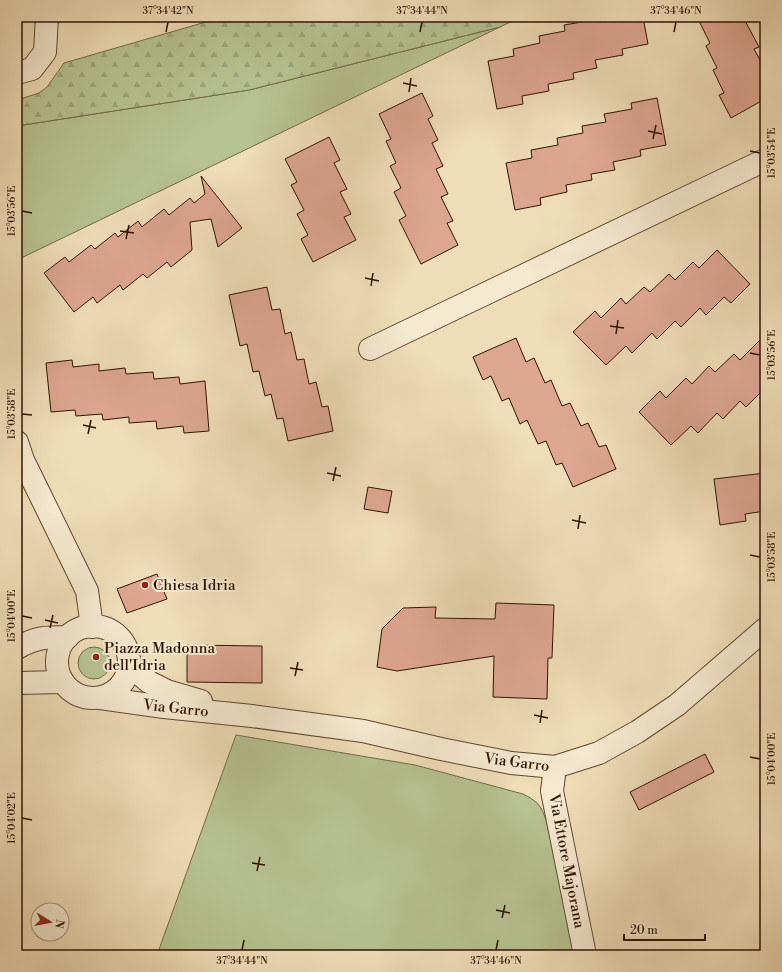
<svg xmlns="http://www.w3.org/2000/svg" width="782" height="972" font-family="'Libre Bodoni',serif">
	<style>
		.grass { fill: #b6c290; stroke: #726a4a }
		.forest { fill: url(#forest-firs); stroke: #726a4a }
		.building { fill: #dda691; stroke: #2f1304 }
		.lines { fill: none; stroke-linecap: round; stroke-linejoin: round }
		.street-casing { stroke: #5f4631; stroke-width: 24 }
		.street { stroke: #f5e9d0; stroke-width: 22 }
		.ticks { fill: none; stroke: #2f1304; stroke-width: 1.5 }
		.poi-dot { fill: #8f2418; stroke: #f5e9d0; stroke-width: 1.5 }
		.labels { text-anchor: middle; stroke-width: 4; stroke-linejoin: round; paint-order: stroke }
		.poi-label { font-size: 15px; fill: #2f1304; stroke: #f5e9d0; text-anchor: start }
		.street-label { font-size: 15px; fill: #2f1304; stroke: #f5e9d0 }
		.neatline { fill: none; stroke: #2f1304; stroke-width: 1.5 }
		.ticks-label { font-size: 10px; text-anchor: middle; fill: #2f1304 }
	</style>
	<defs>
		<pattern id="forest-firs" width="22" height="20" patternUnits="userSpaceOnUse"><rect width="22" height="20" fill="#b6c290"/><path d="M5 1l3.5 6h-7zM16 11l3.5 6h-7z" fill="#9da67b"/></pattern>
	</defs>
	<rect width="100%" height="100%" fill="#efddb7"/>
	<filter id="stains"><feTurbulence type="fractalNoise" baseFrequency=".005" numOctaves="4"/><feColorMatrix values="0 0 0 0 .2 0 0 0 0 .09 0 0 0 0 .02 0 0 0 .5 -.17"/></filter>
	<radialGradient id="worn" r=".72"><stop offset=".6" stop-color="#630" stop-opacity="0"/><stop offset="1" stop-color="#630" stop-opacity=".3"/></radialGradient>
	<g class="grass">
		<polygon points="500,27 17,260 17,126 249,90"/>
		<circle cx="94" cy="663" r="16"/>
		<path d="M236,735L415,765L523,794C537,801 541,805 546,820L569,915L576,955H157Z"/>
	</g>
	<polygon class="forest" points="223,17 521,17 500,27 249,90 17,126 17,100 39,93 47,87 64,63"/>
	<g class="building">
		<polygon points="587,17 643,17 648,44 622,49 623,55 595,60 597,68 573,73 574,79 548,84 549,91 522,96 523,104 497,109 488,61 514,56 513,49 540,43 539,36 565,31 564,25 588,21"/>
		<polygon points="697,17 743,17 759,47 754,49 765,69 765,99 731,118 719,95 724,93 713,70 717,68 706,46 710,43"/>
		<polygon points="422,93 433,116 428,119 438,140 432,143 443,166 436,169 448,194 441,197 453,221 447,223 458,245 421,264 399,220 406,216 394,192 401,188 390,166 396,163 386,141 391,139 379,114"/>
		<polygon points="657,98 666,145 640,150 641,156 613,162 615,170 591,174 592,180 566,185 567,192 540,198 541,205 515,210 506,163 532,158 531,150 558,145 557,138 583,133 582,126 606,122 604,114 632,109 631,103"/>
		<polygon points="329,137 340,160 334,163 347,189 340,192 351,214 344,217 356,240 313,262 301,239 308,235 297,214 304,210 291,185 297,182 285,159"/>
		<polygon points="201,176 242,228 218,247 211,219 190,222 192,250 171,267 167,262 147,278 143,274 123,290 120,285 97,303 93,297 74,312 44,273 65,257 69,262 91,245 95,249 115,233 118,237 138,221 142,227 164,209 169,215 190,198 194,203 205,194"/>
		<polygon points="717,250 750,284 731,303 724,297 706,315 700,308 681,327 675,321 657,339 652,333 632,353 626,346 606,365 573,332 595,311 601,318 621,298 626,304 644,287 650,292 669,274 675,280 693,262 699,268"/>
		<polygon points="267,287 272,310 280,309 285,334 291,332 297,360 304,359 309,384 316,382 322,407 328,406 333,431 288,441 283,418 277,419 271,394 265,396 259,371 253,372 247,344 240,346 229,295"/>
		<polygon points="765,335 765,388 746,407 740,401 723,419 717,413 698,433 691,426 671,445 639,412 660,391 666,398 686,378 692,384 709,366 715,372 734,354 740,360"/>
		<polygon points="516,338 526,362 534,358 545,383 551,380 562,406 570,403 581,426 588,423 599,447 606,445 616,469 573,487 562,463 556,465 546,441 538,444 527,420 520,424 509,398 502,401 491,376 483,380 473,357"/>
		<polygon points="72,360 73,367 99,364 99,371 125,368 126,374 153,372 154,379 179,377 180,384 205,381 209,431 184,433 183,426 157,429 156,421 129,423 129,417 103,420 102,414 76,416 75,410 51,412 46,363"/>
		<polygon points="765,473 765,511 745,514 746,521 720,525 714,479"/>
		<polygon points="368,487 392,491 388,513 364,509"/>
		<polygon points="157,574 167,599 127,613 117,589"/>
		<polygon points="496,603 554,605 552,658 548,658 547,699 493,697 494,656 397,671 377,667 382,629 403,608 436,607 435,618 495,619"/>
		<polygon points="187,645 262,646 262,683 187,682"/>
		<polygon points="705,754 714,772 639,810 630,792"/>
	</g>
	<g class="lines">
		<defs>
			<g id="street">
				<polyline points="17,73 32,69 45,52 47,17"/>
				<polyline points="370,349 765,160"/>
				<polyline points="17,442 23,460 87,591 92,627"/>
				<circle cx="93" cy="662" r="36"/>
				<path d="M17,648C36,637 46,637 68,637"/>
				<polyline points="129,665 149,682 167,691 201,701"/>
				<polyline points="17,683 63,682"/>
				<polyline points="100,698 164,707 252,716 363,731 441,749 511,763 555,767 599,753 637,732 677,705 765,629"/>
				<polyline points="555,767 552,791 585,955"/>
			</g>
		</defs>
		<use href="#street" class="street-casing"/>
		<use href="#street" class="street"/>
	</g>
	<path class="ticks" d="M166,32L168,22M420,32L422,22M674,32L676,22M403,83L417,86M409,92L411,78M648,131L662,134M653,139L656,125M750,151L760,153M22,211L32,213M120,231L134,233M126,239L129,225M365,278L379,281M371,286L373,273M610,326L624,328M616,334L618,320M750,353L760,355M22,414L32,415M83,425L96,428M88,434L91,420M327,473L341,476M333,481L336,467M572,520L586,523M578,529L580,515M750,555L760,557M22,616L32,618M45,620L58,623M50,628L53,615M290,668L303,670M295,676L298,662M534,715L548,718M540,723L542,710M750,757L760,759M22,818L32,820M252,863L265,865M257,871L260,857M496,910L510,913M502,918L505,905M242,950L244,940M496,950L498,940"/>
	<g class="poi-dot">
		<circle cx="145" cy="585" r="4"/>
		<circle cx="96" cy="657" r="4"/>
	</g>
	<g class="labels">
		<g class="poi-label">
			<text x="153" y="590">Chiesa Idria</text>
			<text x="104" y="653">Piazza Madonna<tspan x="104" dy="17">dell'Idria</tspan></text>
		</g>
		<g class="street-label">
			<text transform="translate(176 708) rotate(6)" y="5">Via Garro</text>
			<text transform="translate(517 762) rotate(7)" y="5">Via Garro</text>
			<text transform="translate(567 861) rotate(79)" y="5">Via Ettore Majorana</text>
		</g>
	</g>
	<rect width="782" height="972" fill="none" stroke="#efddb7" stroke-width="44"/>
	<g transform="translate(50 922) rotate(101)"><circle r="19" fill="#f5e9d0" stroke="#a6937e"/>
	<path d="M0-3L7 15L0 10L-7 15Z" fill="#8f2418"/>
	<text y="-6" font-size="11" font-weight="bold" text-anchor="middle" fill="#2f1304">N</text>
	</g>
	<path d="M624 934v6h81v-6" fill="none" stroke="#2f1304" stroke-width="2"/>
	<text x="630" y="934" font-size="12" fill="#2f1304" stroke="#f5e9d0" stroke-width="3" paint-order="stroke">20 m</text>
	<rect x="22" y="22" width="738" height="928" class="neatline"/>
	<g class="ticks-label">
		<text x="168" y="14">37°34'42"N</text>
		<text x="422" y="14">37°34'44"N</text>
		<text x="676" y="14">37°34'46"N</text>
		<text transform="translate(771 153) rotate(-90)" y="4">15°03'54"E</text>
		<text transform="translate(11 211) rotate(-90)" y="4">15°03'56"E</text>
		<text transform="translate(771 355) rotate(-90)" y="4">15°03'56"E</text>
		<text transform="translate(11 414) rotate(-90)" y="4">15°03'58"E</text>
		<text transform="translate(771 557) rotate(-90)" y="4">15°03'58"E</text>
		<text transform="translate(11 616) rotate(-90)" y="4">15°04'00"E</text>
		<text transform="translate(771 759) rotate(-90)" y="4">15°04'00"E</text>
		<text transform="translate(11 818) rotate(-90)" y="4">15°04'02"E</text>
		<text x="242" y="964">37°34'44"N</text>
		<text x="496" y="964">37°34'46"N</text>
	</g>
	<rect width="100%" height="100%" filter="url(#stains)"/>
	<rect width="100%" height="100%" fill="url(#worn)"/>
</svg>
